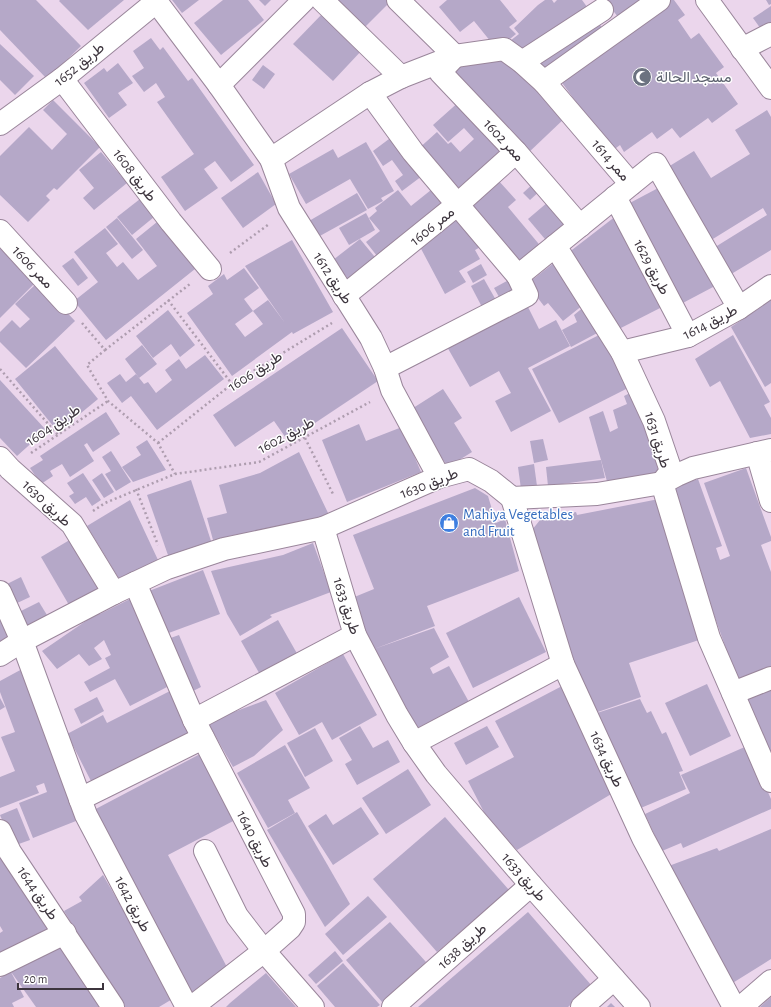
<svg xmlns="http://www.w3.org/2000/svg" width="771" height="1007" font-family="'Alegreya Sans',Vazirmatn,sans-serif">
	<style>
		.building { fill: #b5a8c8; fill-rule: evenodd }
		.lines { fill: none; stroke-linecap: round; stroke-linejoin: round }
		.minor-casing { stroke: #9a869b; stroke-width: 24 }
		.path { stroke: #ae9daf; stroke-width: 2.5; stroke-dasharray: 2 3; stroke-linecap: butt }
		.minor { stroke: #fff; stroke-width: 22 }
		.labels { text-anchor: middle; stroke-width: 3; stroke-linejoin: round; paint-order: stroke }
		.street-label { font-size: 15px; fill: #3d353e; stroke: #fff }
		.worship-label { font-size: 15px; fill: #5b616d; stroke: #fff; text-anchor: start }
		.shop-label { font-size: 15px; fill: #366cbe; stroke: #fff; text-anchor: start }
	</style>
	<rect width="100%" height="100%" fill="#ebd6ec"/>
	<g class="building">
		<polygon points="0,0 36,0 81,46 47,79 0,30"/>
		<polygon points="60,0 124,0 88,30 59,1"/>
		<polygon points="172,0 199,0 182,13"/>
		<polygon points="223,0 248,0 264,20 221,55 194,23"/>
		<polygon points="259,0 271,0 265,6"/>
		<polygon points="334,0 392,0 360,32"/>
		<polygon points="447,0 500,0 517,21 509,27 516,34 501,46 495,39 491,42 474,21 460,32 439,7"/>
		<polygon points="545,0 552,0 554,3 557,0 582,0 590,11 522,58 510,41 519,34 514,28 538,5"/>
		<polygon points="605,0 650,0 621,21"/>
		<polygon points="671,0 674,0 685,15 678,20 691,39 699,33 724,67 716,73 738,104 712,123 708,118 680,138 672,128 657,139 652,132 624,152 620,145 612,151 560,80"/>
		<polygon points="766,0 771,0 771,4 769,5"/>
		<polygon points="771,6 771,26 763,32 753,18"/>
		<polygon points="324,12 363,49 333,81 293,44"/>
		<polygon points="597,20 604,31 546,74 533,62"/>
		<polygon points="151,38 160,50 163,47 188,81 192,78 254,165 231,182 215,161 204,169 218,188 185,211 161,177 194,154 157,102 165,97 156,83 144,92 132,76 144,68 133,51"/>
		<polygon points="0,44 34,76 15,95 0,80"/>
		<polygon points="504,55 566,117 526,155 451,71 461,61"/>
		<polygon points="118,63 133,83 118,93 127,105 109,118 84,83 104,68 107,72"/>
		<polygon points="263,65 275,74 264,89 252,80"/>
		<polygon points="53,100 100,147 57,190 54,188 46,196 50,200 28,222 0,195 0,156 29,127 52,150 67,134 43,110"/>
		<polygon points="461,100 509,152 459,198 416,151 437,132 448,144 451,142 460,152 474,139 464,128 448,142 433,125"/>
		<polygon points="767,110 771,117 771,250 728,276 712,249 767,215 763,208 708,242 668,167 694,151 711,178 750,154 735,130"/>
		<polygon points="397,133 426,173 402,191 395,181 403,175 392,160 383,166 373,151"/>
		<polygon points="366,142 394,191 381,198 383,201 368,209 350,179 306,204 289,174 333,149 338,158"/>
		<polygon points="101,152 127,183 94,210 83,198 94,188 79,170"/>
		<polygon points="258,172 276,204 243,228 221,198"/>
		<polygon points="498,180 516,200 508,207 543,249 522,267 469,204"/>
		<polygon points="536,181 543,188 530,200 523,193"/>
		<polygon points="436,186 450,205 381,261 366,242 380,231 369,218 377,211 375,208 398,190 411,206"/>
		<polygon points="662,186 715,286 679,305 626,205"/>
		<polygon points="357,193 367,210 318,237 309,221"/>
		<polygon points="140,199 154,217 132,235 117,217"/>
		<polygon points="548,202 570,227 550,245 528,219"/>
		<polygon points="461,211 488,243 475,250 480,259 459,271 466,282 445,294 418,243"/>
		<polygon points="366,213 375,230 349,245 339,228"/>
		<polygon points="616,216 664,306 615,331 568,253"/>
		<polygon points="117,218 143,250 132,259 106,227"/>
		<polygon points="157,222 195,269 106,340 74,301 98,282 74,252 105,228 118,244 106,253 117,267 123,262 138,280 157,266 136,239"/>
		<polygon points="360,239 379,262 349,280 333,260"/>
		<path d="M292,240L333,312L293,334L292,332L232,376L187,313L213,294L208,286L224,274L227,280L244,268L259,288L244,299L253,311L268,300L285,323L245,266ZM253,311L263,324L245,337L235,324Z"/>
		<polygon points="0,242 36,282 0,318"/>
		<polygon points="73,258 88,278 78,286 62,266"/>
		<polygon points="555,262 583,305 563,321 548,303 544,306 527,284"/>
		<polygon points="481,264 487,275 473,283 467,272"/>
		<polygon points="514,277 522,293 503,304 494,288"/>
		<polygon points="484,279 497,302 483,309 471,286"/>
		<polygon points="38,282 75,321 26,368 0,342 0,332 12,320 20,328 30,319 15,304"/>
		<polygon points="771,299 771,383 765,387 731,327 758,309"/>
		<polygon points="526,303 539,329 556,320 570,346 528,368 551,411 511,432 495,401 511,393 499,371 470,387 446,345"/>
		<polygon points="585,306 601,331 571,347 562,330 577,322 574,315"/>
		<polygon points="168,310 195,345 180,357 171,344 153,358 136,336"/>
		<polygon points="342,328 378,381 288,441 274,421 235,447 213,415"/>
		<polygon points="603,333 630,387 559,423 532,369"/>
		<polygon points="733,335 770,402 764,405 771,418 771,434 750,438 720,381 710,387 695,359"/>
		<polygon points="142,345 157,364 139,378 125,359"/>
		<polygon points="55,346 98,399 58,432 15,379"/>
		<polygon points="205,355 224,379 157,430 131,396 122,403 107,383 120,374 126,382 136,374 144,384 148,382 156,393 172,380 165,370 179,359 186,369"/>
		<polygon points="0,380 46,430 17,456 0,438"/>
		<polygon points="443,389 462,418 454,423 472,452 448,467 410,410"/>
		<polygon points="634,391 659,472 608,485 589,417 603,411 610,432 618,428 613,410 627,404 624,396"/>
		<polygon points="106,412 120,434 93,452 87,443 84,445 94,461 70,477 62,464 50,471 53,476 41,484 30,468 43,460 40,456"/>
		<polygon points="359,424 366,441 402,427 421,472 347,502 322,440"/>
		<polygon points="543,439 548,460 534,463 530,441"/>
		<polygon points="147,440 166,470 133,482 122,467 141,455 136,447"/>
		<polygon points="111,451 131,482 116,491 105,474 111,471 102,457"/>
		<polygon points="299,452 329,515 280,528 234,535 213,540 207,518 227,513 219,485 260,473 268,492 260,473"/>
		<polygon points="601,460 605,478 548,486 546,467"/>
		<polygon points="534,464 537,486 521,489 518,467"/>
		<polygon points="746,468 771,537 771,541 761,545 771,572 771,671 738,682 669,489 698,479 722,546 716,548 720,560 730,556 704,483"/>
		<polygon points="83,473 101,500 92,506 86,497 75,504 69,496 74,493 67,483"/>
		<polygon points="102,473 114,492 104,498 92,480"/>
		<polygon points="191,480 212,544 169,558 147,495"/>
		<polygon points="475,488 488,496 496,523 505,519 519,571 427,606 435,626 374,649 434,628 449,657 430,668 433,674 449,666 469,702 415,730 373,650 352,598 374,589 353,535"/>
		<polygon points="659,499 702,639 629,663 641,697 595,713 544,585 532,530 540,520 576,512 577,515"/>
		<polygon points="130,500 158,560 121,582 87,526"/>
		<polygon points="73,538 101,587 69,605 41,557"/>
		<polygon points="313,543 331,592 270,615 272,617 240,636 227,614 211,571 283,555"/>
		<polygon points="203,570 220,614 166,634 149,591"/>
		<polygon points="21,577 30,597 15,604 5,585"/>
		<polygon points="134,597 169,686 130,706 115,679 90,692 84,682 110,668 105,658 111,655 104,640 94,648 102,659 89,666 79,654 57,669 42,651 99,612 100,614"/>
		<polygon points="519,597 546,652 473,688 446,633"/>
		<polygon points="39,602 50,620 26,633 19,612"/>
		<polygon points="0,612 15,638 0,647"/>
		<polygon points="278,620 299,657 262,678 241,641"/>
		<polygon points="179,635 201,687 187,694 165,640"/>
		<polygon points="343,654 377,715 332,740 322,722 299,735 275,693"/>
		<polygon points="24,668 81,819 33,838 19,803 47,792 44,783 36,786 39,793 0,808 0,777 15,771 1,737 15,732 0,692 0,681"/>
		<polygon points="707,684 731,736 690,756 665,703"/>
		<polygon points="564,685 613,793 517,850 488,820 468,781 514,757 495,721"/>
		<polygon points="771,689 771,753 748,699"/>
		<polygon points="170,691 191,732 92,783 67,734 103,715 107,723"/>
		<polygon points="97,697 104,711 81,724 74,709"/>
		<polygon points="0,698 5,707 0,710"/>
		<polygon points="640,699 647,713 651,711 662,734 666,732 683,771 679,772 686,789 636,810 594,714"/>
		<polygon points="266,700 283,730 254,756 233,767 209,725 231,713"/>
		<polygon points="360,726 373,748 388,740 400,762 357,785 345,764 352,760 339,738"/>
		<polygon points="487,726 499,747 466,765 454,743"/>
		<polygon points="315,728 333,761 305,777 287,743"/>
		<polygon points="285,745 310,788 288,800 295,813 268,828 237,773"/>
		<polygon points="747,746 771,799 771,809 683,848 681,843 662,851 645,814 690,793 681,775"/>
		<polygon points="202,753 237,819 168,855 229,971 189,999 90,812"/>
		<polygon points="408,769 431,805 386,834 362,798"/>
		<polygon points="361,807 379,834 333,865 308,826 326,814 333,825"/>
		<polygon points="17,808 30,840 13,846 0,815"/>
		<polygon points="297,812 350,904 325,927 267,830"/>
		<polygon points="445,817 509,890 437,952 373,879"/>
		<polygon points="771,829 771,959 731,984 666,867 717,848 719,851"/>
		<polygon points="0,853 54,932 0,953 0,933 3,931 0,926"/>
		<polygon points="103,875 174,998 159,1007 123,1007 64,911 82,901 79,897"/>
		<polygon points="368,896 387,917 343,955 325,934"/>
		<polygon points="528,912 592,986 568,1007 418,1007"/>
		<polygon points="390,922 426,962 382,1002 346,960"/>
		<polygon points="61,941 106,1007 36,1007 9,969"/>
		<polygon points="335,951 343,961 316,984 308,975"/>
		<polygon points="343,963 380,1005 377,1007 335,1007 317,986"/>
		<polygon points="11,972 24,997 12,1003 14,1007 0,1007 0,978"/>
		<polygon points="266,973 296,1007 226,1007 230,1003"/>
		<polygon points="771,997 771,1007 760,1007"/>
		<polygon points="611,1003 615,1007 607,1007"/>
	</g>
	<g class="lines">
		<defs>
			<g id="minor">
				<polyline points="155,0 219,85 271,159 289,208 371,338 385,368 392,390 439,477"/>
				<polyline points="322,0 401,77"/>
				<polyline points="398,0 455,56 440,72 516,152 580,226"/>
				<polyline points="707,0 771,88"/>
				<polyline points="742,49 771,34"/>
				<polyline points="522,62 602,10"/>
				<polyline points="62,79 171,222 210,269"/>
				<polyline points="544,82 659,0"/>
				<polyline points="219,85 304,0"/>
				<polyline points="370,93 413,152 518,276 656,164 739,308"/>
				<polyline points="0,124 62,79 156,2"/>
				<polyline points="271,159 370,93 401,77 455,56 504,49 522,62 544,82 631,184"/>
				<polyline points="615,197 688,336"/>
				<polyline points="0,231 66,303"/>
				<polyline points="555,246 622,352 654,421 671,471 662,483 709,638 771,781"/>
				<polyline points="344,296 458,204 516,152"/>
				<polyline points="622,352 688,336 739,308 771,286"/>
				<polyline points="385,368 527,295 518,276"/>
				<polyline points="757,453 771,501"/>
				<polyline points="0,458 10,469 72,524 114,593"/>
				<polyline points="512,498 563,664 643,838 734,1007"/>
				<polyline points="323,528 355,635 397,715 414,743 436,774 531,885 639,1007"/>
				<polyline points="135,583 194,720 294,914 294,922 290,928 264,951 192,1007"/>
				<polyline points="0,592 22,641 86,815 187,1007"/>
				<polyline points="0,655 22,641 114,593 167,568 224,549 323,528 439,477 469,469 491,481 512,498 597,494 662,483 677,475 693,468 771,450"/>
				<polyline points="733,693 771,678"/>
				<polyline points="194,720 355,635"/>
				<polyline points="414,743 563,664"/>
				<polyline points="80,799 203,738"/>
				<polyline points="0,831 10,852 113,1007"/>
				<polyline points="205,851 237,916 264,951 313,1007"/>
				<polyline points="0,965 65,933"/>
				<polyline points="393,1007 531,885"/>
				<polyline points="582,1007 614,979"/>
				<polyline points="741,1007 771,981"/>
			</g>
		</defs>
		<use href="#minor" class="minor-casing"/>
		<g class="path">
			<polyline points="230,253 269,224"/>
			<polyline points="168,300 232,384"/>
			<polyline points="82,323 105,350 87,365 108,401 158,443 175,474"/>
			<polyline points="105,350 190,284"/>
			<polyline points="0,369 58,435"/>
			<polyline points="305,438 334,496"/>
			<polyline points="158,443 232,384 332,323"/>
			<polyline points="31,453 108,401"/>
			<polyline points="136,489 158,545"/>
			<polyline points="93,511 105,503 175,474 259,462 370,402"/>
		</g>
		<use href="#minor" class="minor"/>
	</g>
	<defs>
		<symbol id="mosque-disc" viewBox="-11 -11 22 22"><circle r="9.5" fill="#6b7280" stroke="#fff"/><path d="M3.5-4.9A6 6 0 1 0 3.5 4.9A5 5 0 1 1 3.5-4.9Z" fill="#fff"/></symbol>
		<symbol id="shop-disc" viewBox="-11 -11 22 22"><circle r="9.5" fill="#3f7fe0" stroke="#fff"/><path d="M-5-2.5h2.3a2.7 3.5 0 0 1 5.4 0H5L5.5 6h-11ZM-1.5-2.5h3a1.5 2.3 0 0 0-3 0Z" fill="#fff"/></symbol>
	</defs>
	<g fill-rule="evenodd">
		<use href="#mosque-disc" x="631" y="66" width="22" height="22"/>
		<use href="#shop-disc" x="438" y="512" width="22" height="22"/>
	</g>
	<g class="labels">
		<g class="street-label">
			<text transform="translate(79 64) rotate(-39)" y="5">طريق 1652</text>
			<text transform="translate(504 140) rotate(47)" y="5">ممر 1602</text>
			<text transform="translate(611 160) rotate(49)" y="5">ممر 1614</text>
			<text transform="translate(135 175) rotate(53)" y="5">طريق 1608</text>
			<text transform="translate(432 226) rotate(-39)" y="5">ممر 1606</text>
			<text transform="translate(33 267) rotate(47)" y="5">ممر 1606</text>
			<text transform="translate(652 267) rotate(62)" y="5">طريق 1629</text>
			<text transform="translate(333 278) rotate(57)" y="5">طريق 1612</text>
			<text transform="translate(710 322) rotate(-27)" y="5">طريق 1614</text>
			<text transform="translate(255 371) rotate(-33)" y="5">طريق 1606</text>
			<text transform="translate(53 425) rotate(-34)" y="5">طريق 1604</text>
			<text transform="translate(286 435) rotate(-28)" y="5">طريق 1602</text>
			<text transform="translate(658 440) rotate(73)" y="5">طريق 1631</text>
			<text transform="translate(429 483) rotate(-21)" y="5">طريق 1630</text>
			<text transform="translate(47 503) rotate(43)" y="5">طريق 1630</text>
			<text transform="translate(347 606) rotate(72)" y="5">طريق 1633</text>
			<text transform="translate(607 759) rotate(65)" y="5">طريق 1634</text>
			<text transform="translate(255 839) rotate(63)" y="5">طريق 1640</text>
			<text transform="translate(524 877) rotate(49)" y="5">طريق 1633</text>
			<text transform="translate(38 893) rotate(56)" y="5">طريق 1644</text>
			<text transform="translate(133 904) rotate(62)" y="5">طريق 1642</text>
			<text transform="translate(462 946) rotate(-42)" y="5">طريق 1638</text>
		</g>
		<g class="worship-label">
			<text x="656" y="82">مسجد الحالة</text>
		</g>
		<g class="shop-label">
			<text x="463" y="519">Mahiya Vegetables<tspan x="463" dy="17">and Fruit</tspan></text>
		</g>
	</g>
	<path d="M18 983v6h85v-6" fill="none" stroke="#3d353e" stroke-width="2"/>
	<text x="24" y="983" font-size="12" fill="#3d353e" stroke="#ffffff" stroke-width="3" paint-order="stroke">20 m</text>
</svg>
